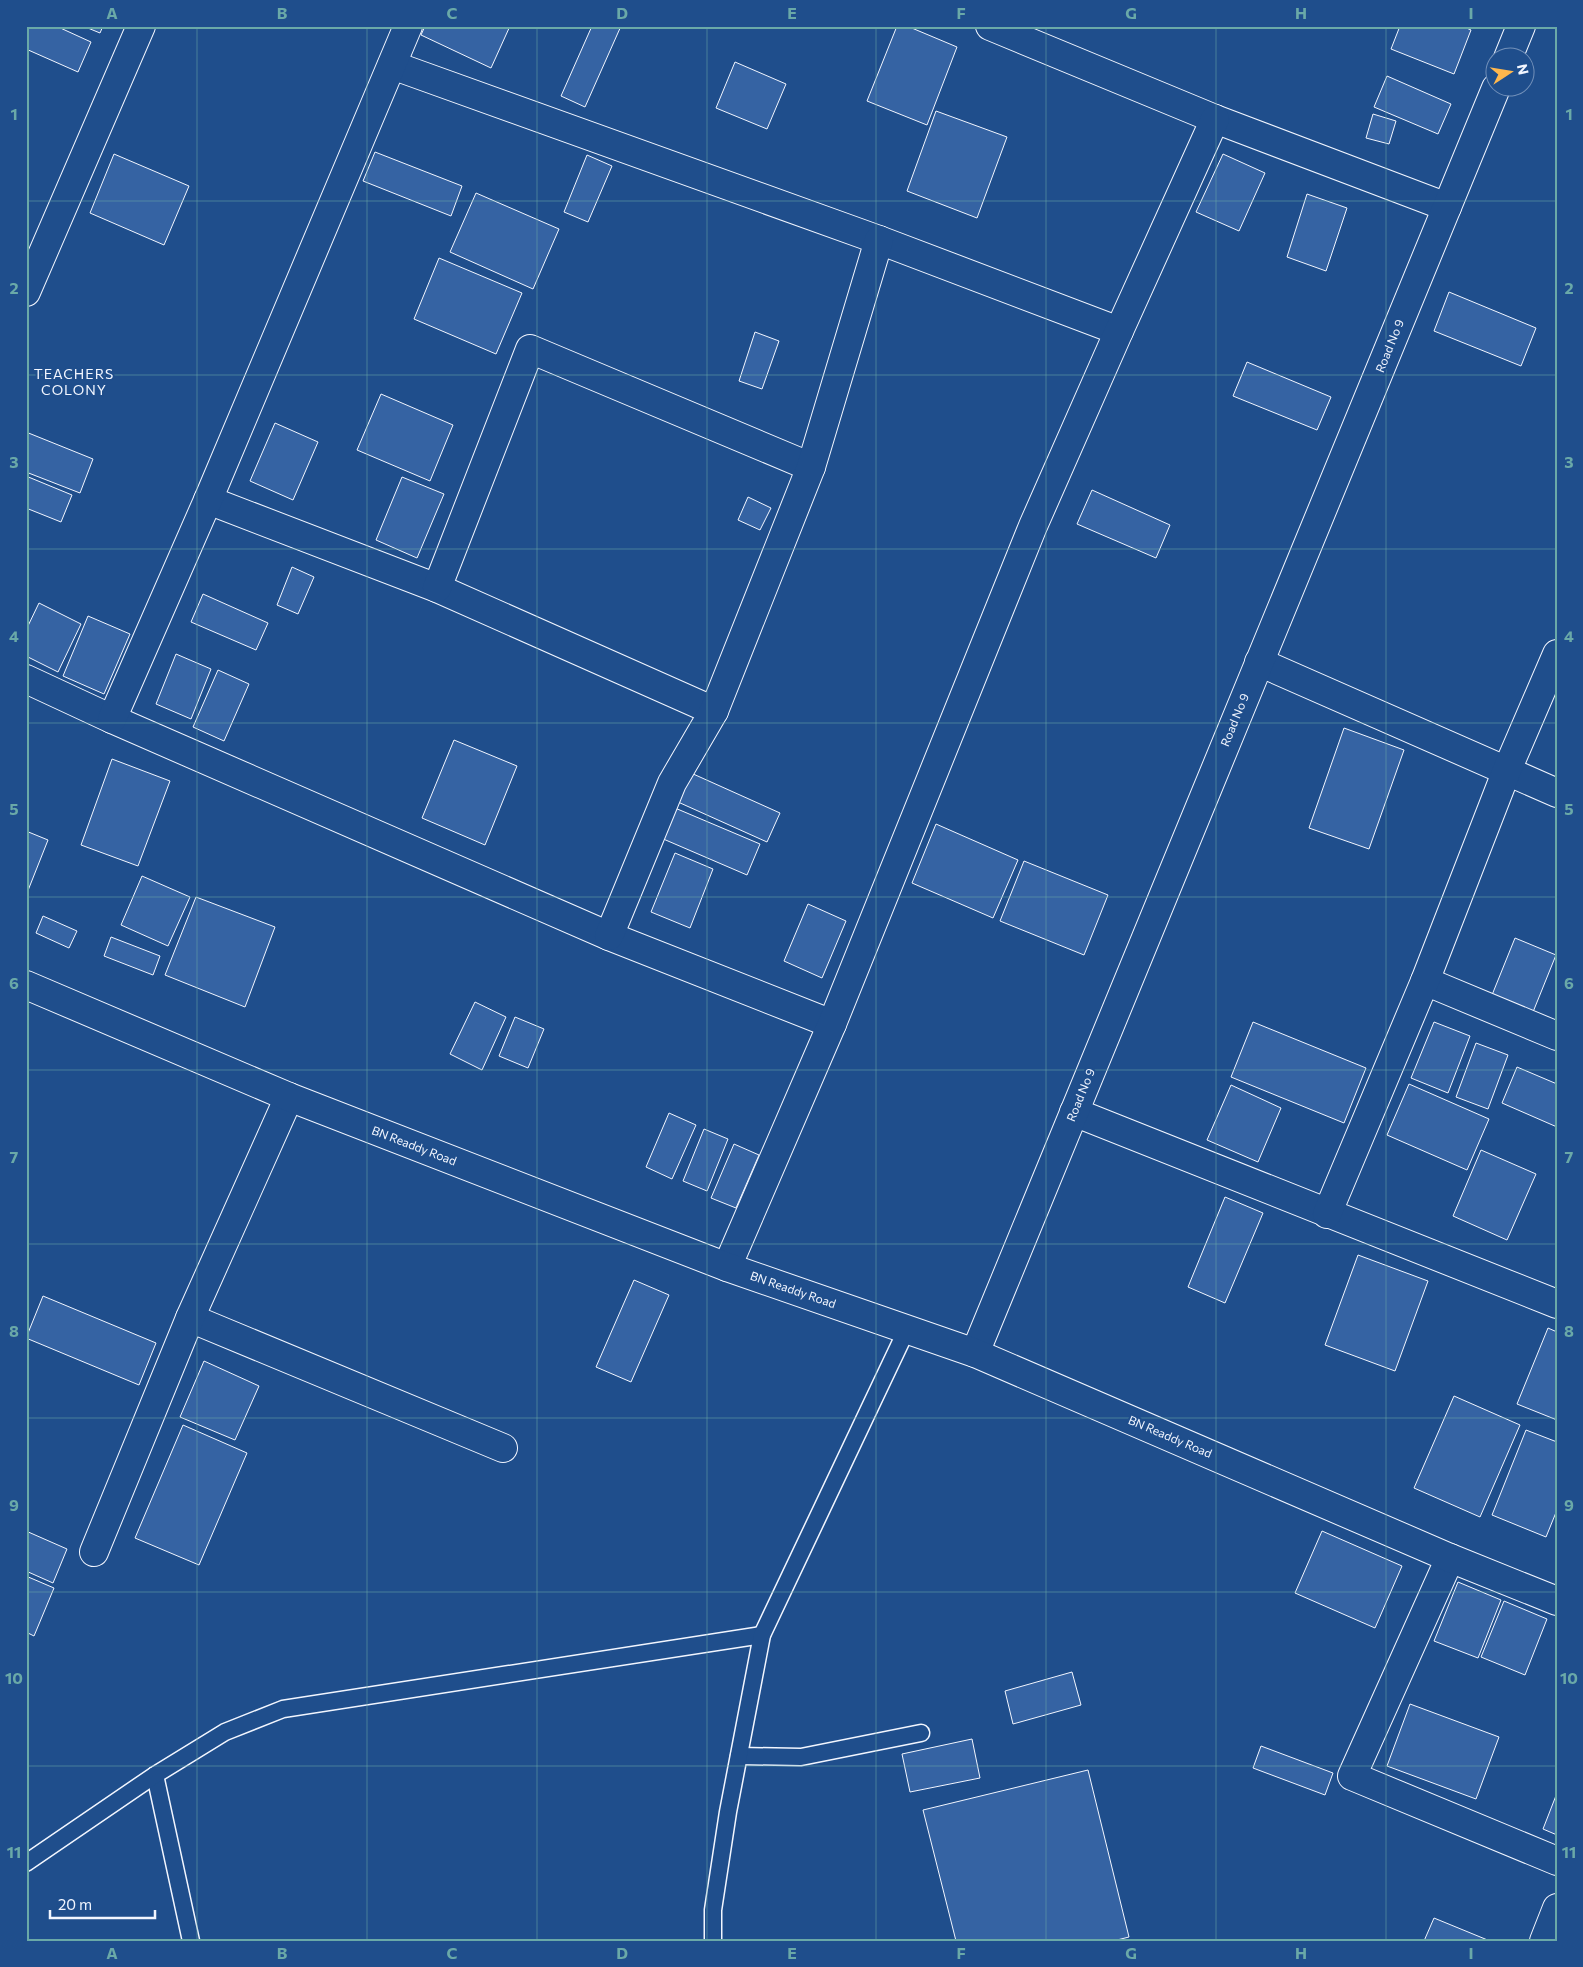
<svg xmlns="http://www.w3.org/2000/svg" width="1583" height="1967" font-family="Commissioner,sans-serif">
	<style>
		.building { fill: #3563a3; stroke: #f2f6ff }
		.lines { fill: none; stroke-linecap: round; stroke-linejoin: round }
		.service-casing { stroke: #f2f6ff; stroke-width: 19 }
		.minor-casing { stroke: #f2f6ff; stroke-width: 30 }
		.tertiary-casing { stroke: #f2f6ff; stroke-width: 30 }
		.service { stroke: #1f4e8c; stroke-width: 16 }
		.minor { stroke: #1f4e8c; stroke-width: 28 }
		.tertiary { stroke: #1f4e8c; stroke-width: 28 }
		.grid { fill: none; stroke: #6aa9a8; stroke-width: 1; stroke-opacity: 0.55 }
		.labels { text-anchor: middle; stroke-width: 4; stroke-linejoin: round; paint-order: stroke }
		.street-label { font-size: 12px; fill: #f2f6ff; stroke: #1f4e8c }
		.neighbourhood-label { font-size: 14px; letter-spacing: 1px; fill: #f2f6ff; stroke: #1f4e8c }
		.neatline { fill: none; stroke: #6aa9a8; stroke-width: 2 }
		.grid-label { font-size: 16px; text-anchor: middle; font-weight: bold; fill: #6aa9a8 }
	</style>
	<rect width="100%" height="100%" fill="#1f4e8c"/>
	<g class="building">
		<polygon points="26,26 56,26 91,42 78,72 26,49"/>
		<polygon points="83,26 103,26 100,33"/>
		<polygon points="425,26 510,26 491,68 421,35"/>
		<polygon points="592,26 621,26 585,107 561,96"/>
		<polygon points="897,26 907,26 957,47 927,125 867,101"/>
		<polygon points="1400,26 1462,26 1471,30 1454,74 1391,49"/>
		<polygon points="735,62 786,84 767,129 716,108"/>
		<polygon points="1387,76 1451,104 1438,134 1374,107"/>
		<polygon points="936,111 1007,137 977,218 907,191"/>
		<polygon points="1373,114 1396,121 1389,144 1366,138"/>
		<polygon points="375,152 462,186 451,216 363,181"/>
		<polygon points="114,154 189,186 164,245 90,213"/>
		<polygon points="1223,154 1265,173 1239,231 1196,212"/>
		<polygon points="587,155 612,166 588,222 564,212"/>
		<polygon points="476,193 559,229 533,289 450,252"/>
		<polygon points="1307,194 1347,208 1326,271 1287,257"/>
		<polygon points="439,258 522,293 496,354 414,319"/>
		<polygon points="1449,292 1536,328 1521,366 1434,331"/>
		<polygon points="755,332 779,341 762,389 739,381"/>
		<polygon points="1247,362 1331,397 1317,430 1233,396"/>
		<polygon points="381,394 453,425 430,481 357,450"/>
		<polygon points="275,423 318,442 293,500 250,481"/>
		<polygon points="26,432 93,459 80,493 26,472"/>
		<polygon points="26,476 72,495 61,522 26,508"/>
		<polygon points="402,477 444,494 417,558 376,540"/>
		<polygon points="1092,490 1170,525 1156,558 1077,524"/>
		<polygon points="748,497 771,508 760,530 738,520"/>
		<polygon points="292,567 314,577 298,614 277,605"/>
		<polygon points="203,594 268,623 256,650 191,622"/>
		<polygon points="39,603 81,624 58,672 26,656 26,630"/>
		<polygon points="88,616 130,634 104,694 63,676"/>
		<polygon points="176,654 211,669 191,719 156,704"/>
		<polygon points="218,670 249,684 224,741 193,727"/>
		<polygon points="1344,728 1404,750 1369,849 1309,828"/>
		<polygon points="454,740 517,766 485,845 422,818"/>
		<polygon points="112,759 170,781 138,866 81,845"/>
		<polygon points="691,773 780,813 767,842 678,802"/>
		<polygon points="675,808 760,844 747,875 661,838"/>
		<polygon points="936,824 1018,860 993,918 912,883"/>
		<polygon points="26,831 48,840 27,893 26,893"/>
		<polygon points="675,853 713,869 690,928 651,912"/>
		<polygon points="1024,861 1108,895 1084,955 1000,921"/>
		<polygon points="142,876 190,897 168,946 121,925"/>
		<polygon points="196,897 275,927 245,1007 165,975"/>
		<polygon points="808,904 846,921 822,978 784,961"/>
		<polygon points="43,916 77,931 69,948 36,933"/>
		<polygon points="111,937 160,956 153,975 104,956"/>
		<polygon points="1515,938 1556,955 1533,1012 1492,995"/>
		<polygon points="475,1002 506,1017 482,1070 450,1054"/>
		<polygon points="515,1017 544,1029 528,1068 499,1056"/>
		<polygon points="1253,1022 1366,1068 1344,1123 1231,1077"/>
		<polygon points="1434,1022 1470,1036 1448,1093 1411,1078"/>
		<polygon points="1476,1043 1508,1055 1488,1109 1456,1097"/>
		<polygon points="1517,1067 1557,1084 1557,1127 1502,1103"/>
		<polygon points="1409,1084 1489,1119 1467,1170 1387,1135"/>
		<polygon points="1231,1085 1281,1108 1258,1162 1207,1140"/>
		<polygon points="669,1113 696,1125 672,1179 646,1167"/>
		<polygon points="704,1129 728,1139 707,1191 683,1181"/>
		<polygon points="734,1144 759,1155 736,1208 711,1198"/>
		<polygon points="1481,1150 1536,1174 1507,1240 1453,1216"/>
		<polygon points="1225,1197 1263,1213 1225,1303 1188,1287"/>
		<polygon points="1358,1255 1428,1281 1395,1371 1325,1345"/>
		<polygon points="634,1280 669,1295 631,1382 596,1367"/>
		<polygon points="43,1296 156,1343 139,1385 26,1338"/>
		<polygon points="1548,1328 1557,1332 1557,1420 1517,1404"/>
		<polygon points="204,1361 259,1386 235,1440 180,1417"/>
		<polygon points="1454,1396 1520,1425 1480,1517 1414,1488"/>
		<polygon points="183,1425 247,1453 199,1565 135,1538"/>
		<polygon points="1526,1430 1557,1442 1557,1510 1546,1537 1492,1515"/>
		<polygon points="26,1531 67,1549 53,1583 26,1571"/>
		<polygon points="1322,1531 1402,1566 1375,1628 1295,1593"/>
		<polygon points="26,1576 54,1588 34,1636 26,1632"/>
		<polygon points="1458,1582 1501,1600 1478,1658 1434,1641"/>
		<polygon points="1504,1601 1547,1619 1525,1675 1481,1657"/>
		<polygon points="1072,1672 1081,1705 1013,1724 1005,1691"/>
		<polygon points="1410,1704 1499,1737 1476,1799 1387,1766"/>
		<polygon points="972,1739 980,1778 910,1792 902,1754"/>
		<polygon points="1261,1746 1333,1773 1325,1795 1253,1768"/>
		<polygon points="1088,1770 1129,1937 1113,1941 956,1941 923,1810"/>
		<polygon points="1557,1793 1557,1835 1543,1829"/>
		<polygon points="1434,1918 1490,1941 1424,1941"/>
	</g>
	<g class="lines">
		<defs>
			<g id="service">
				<polyline points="739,1756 801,1757 921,1733"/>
				<polyline points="155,1775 191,1941"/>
				<polyline points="26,1863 155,1775 225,1732 283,1709 762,1635"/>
				<polyline points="713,1941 713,1910 728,1812 762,1635 907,1329"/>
			</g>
			<g id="minor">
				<polyline points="990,26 1215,119 1447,207"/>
				<polyline points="1508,58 1521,26"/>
				<polyline points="392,65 879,240 1119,331"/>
				<polyline points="26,292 141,26"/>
				<polyline points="208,500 437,588 714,711"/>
				<polyline points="437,588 530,349 811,467"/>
				<polyline points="1259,662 1557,793"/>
				<polyline points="26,679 112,719 609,936 832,1024"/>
				<polyline points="112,719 208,500 408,26"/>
				<polyline points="609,936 672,783 714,711 811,467 879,240"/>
				<polyline points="1425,981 1557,1036"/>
				<polyline points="1074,1112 1557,1304"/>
				<polyline points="1327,1214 1425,981 1507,770 1557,654"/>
				<polyline points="727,1267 832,1024 1033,526 1119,331 1215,119"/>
				<polyline points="190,1318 503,1448"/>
				<polyline points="975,1353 1496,88"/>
				<polyline points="94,1552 190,1318 289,1097"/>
				<polyline points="1450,1558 1352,1776 1557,1861"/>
				<polyline points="1544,1941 1557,1908"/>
			</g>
			<polyline id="tertiary" points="26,985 289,1097 727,1267 975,1353 1450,1558 1557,1601"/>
		</defs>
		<use href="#service" class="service-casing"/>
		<use href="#minor" class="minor-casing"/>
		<use href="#tertiary" class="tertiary-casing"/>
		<use href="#service" class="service"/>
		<use href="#minor" class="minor"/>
		<use href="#tertiary" class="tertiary"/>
	</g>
	<path class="grid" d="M197,26V1941M367,26V1941M537,26V1941M707,26V1941M876,26V1941M1046,26V1941M1216,26V1941M1386,26V1941M26,201H1557M26,375H1557M26,549H1557M26,723H1557M26,897H1557M26,1070H1557M26,1244H1557M26,1418H1557M26,1592H1557M26,1766H1557"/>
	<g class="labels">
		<g class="street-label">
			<text transform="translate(1390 346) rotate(-68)" y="4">Road No 9</text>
			<text transform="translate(1235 720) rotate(-68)" y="4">Road No 9</text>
			<text transform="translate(1081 1095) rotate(-68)" y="4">Road No 9</text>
			<text transform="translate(414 1146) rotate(21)" y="4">BN Readdy Road</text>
			<text transform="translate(793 1290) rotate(19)" y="4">BN Readdy Road</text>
			<text transform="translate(1170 1437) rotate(23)" y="4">BN Readdy Road</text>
		</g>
		<g class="neighbourhood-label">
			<text x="74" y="379">TEACHERS<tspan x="74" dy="16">COLONY</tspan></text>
		</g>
	</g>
	<rect width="1583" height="1967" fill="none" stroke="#1f4e8c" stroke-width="55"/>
	<g transform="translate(1510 72) rotate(78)"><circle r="24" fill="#1f4e8c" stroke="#7391ba"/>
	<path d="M0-4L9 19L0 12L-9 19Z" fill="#ffb74d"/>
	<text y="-8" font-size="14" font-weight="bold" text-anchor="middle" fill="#f2f6ff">N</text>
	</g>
	<path d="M50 1910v8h105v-8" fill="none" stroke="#f2f6ff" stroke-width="2.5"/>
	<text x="58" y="1910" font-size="15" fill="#f2f6ff" stroke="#1f4e8c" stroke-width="4" paint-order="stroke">20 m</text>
	<rect x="28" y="28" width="1528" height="1912" class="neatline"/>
	<g class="grid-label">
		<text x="112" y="19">A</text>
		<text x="282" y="19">B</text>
		<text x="452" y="19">C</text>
		<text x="622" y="19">D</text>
		<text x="792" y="19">E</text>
		<text x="961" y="19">F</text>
		<text x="1131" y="19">G</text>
		<text x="1301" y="19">H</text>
		<text x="1471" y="19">I</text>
		<text x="14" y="120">1</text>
		<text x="1569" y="120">1</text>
		<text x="14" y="294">2</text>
		<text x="1569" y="294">2</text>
		<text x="14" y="468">3</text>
		<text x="1569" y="468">3</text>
		<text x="14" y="642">4</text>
		<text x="1569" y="642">4</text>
		<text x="14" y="815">5</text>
		<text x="1569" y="815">5</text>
		<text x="14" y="989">6</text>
		<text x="1569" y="989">6</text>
		<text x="14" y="1163">7</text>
		<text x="1569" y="1163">7</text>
		<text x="14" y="1337">8</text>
		<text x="1569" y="1337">8</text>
		<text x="14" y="1511">9</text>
		<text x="1569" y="1511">9</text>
		<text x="14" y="1684">10</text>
		<text x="1569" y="1684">10</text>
		<text x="14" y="1858">11</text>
		<text x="1569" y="1858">11</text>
		<text x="112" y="1959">A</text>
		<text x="282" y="1959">B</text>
		<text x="452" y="1959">C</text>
		<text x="622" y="1959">D</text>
		<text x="792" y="1959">E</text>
		<text x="961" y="1959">F</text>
		<text x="1131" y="1959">G</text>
		<text x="1301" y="1959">H</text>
		<text x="1471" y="1959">I</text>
	</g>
</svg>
